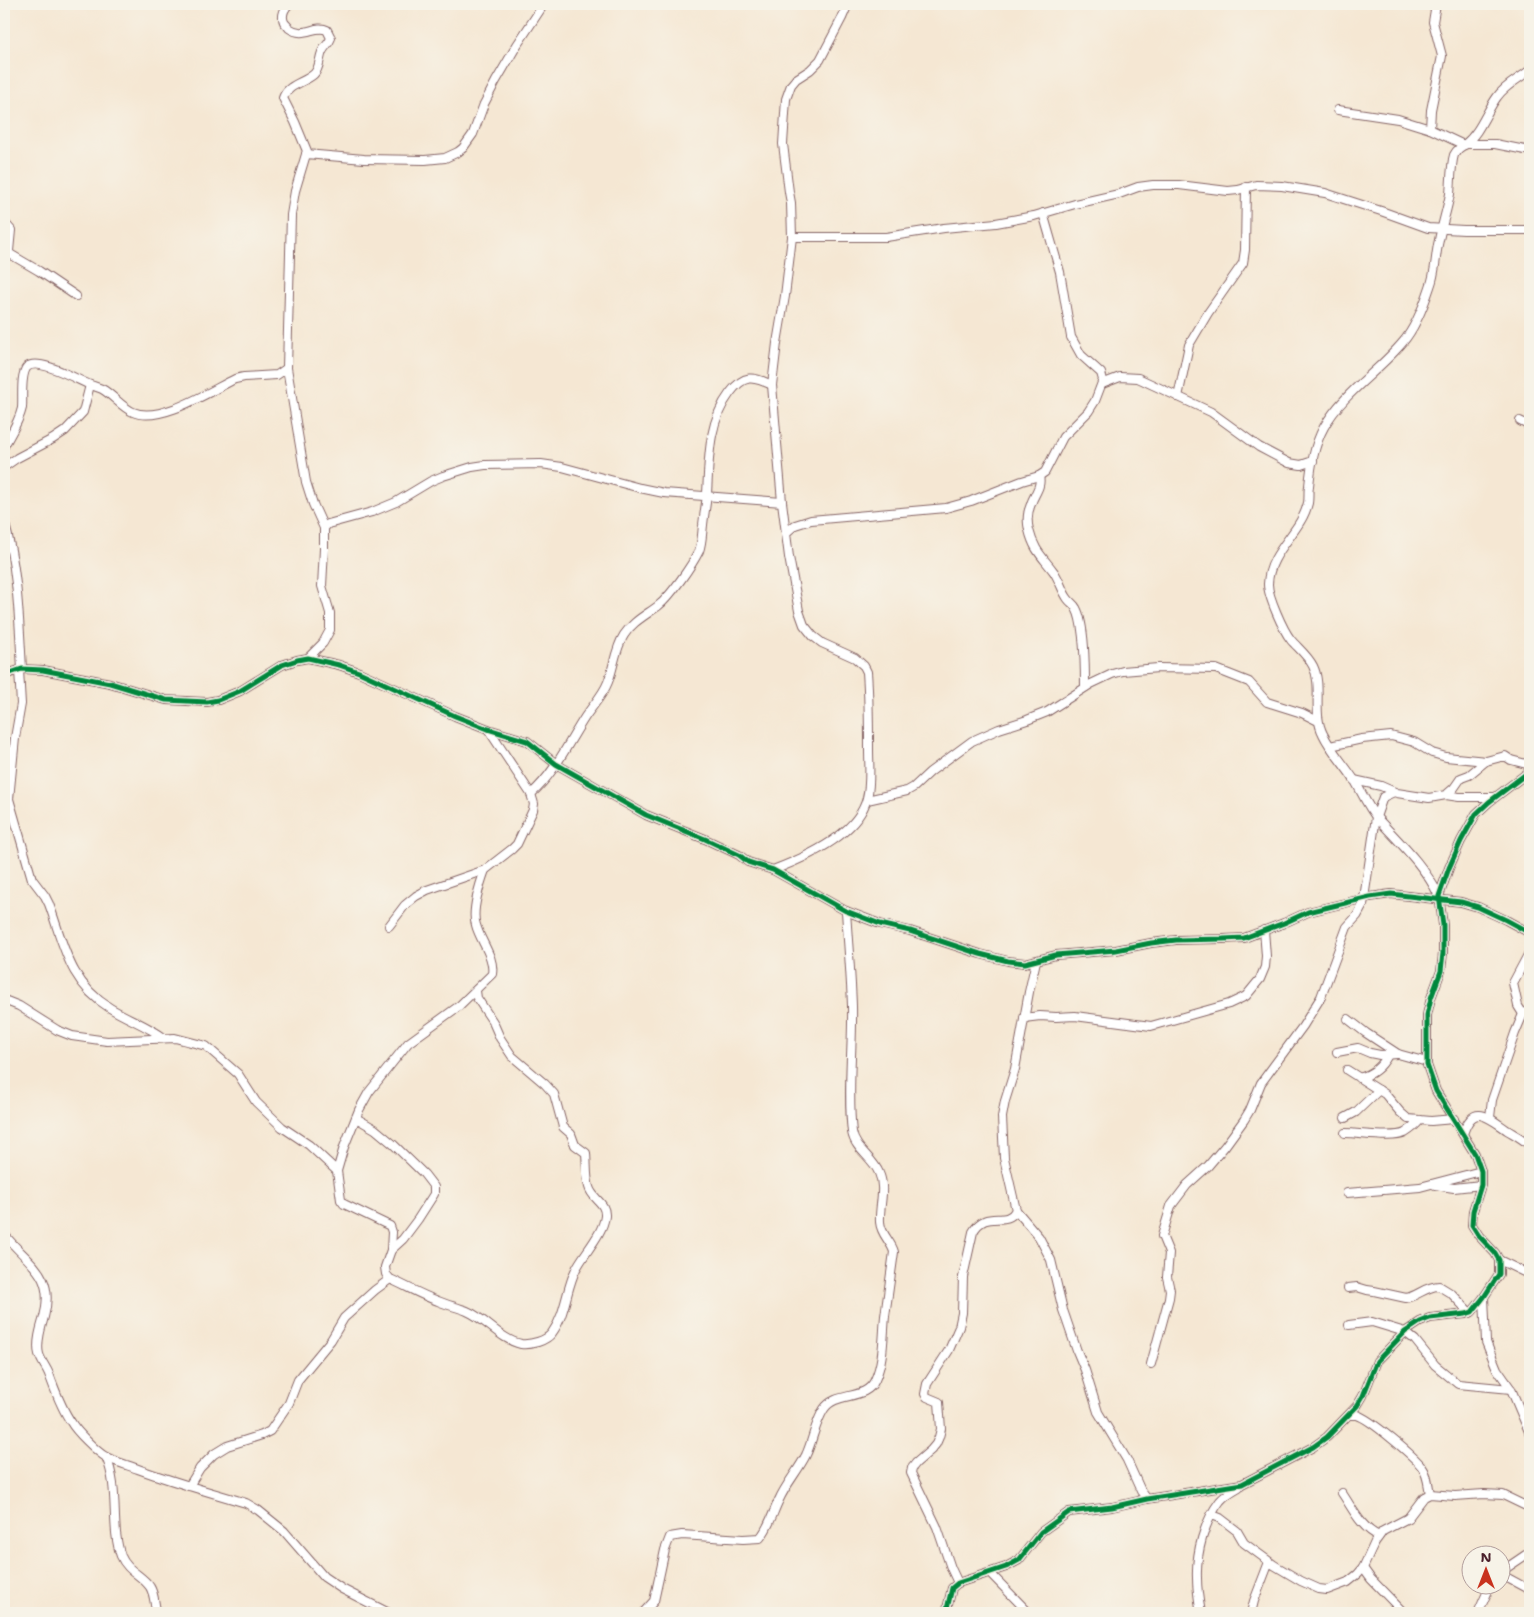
<svg xmlns="http://www.w3.org/2000/svg" width="1534" height="1617" font-family="'Shantell Sans',sans-serif">
	<style>
		.lines { fill: none; stroke-linecap: round; stroke-linejoin: round }
		.street-casing { stroke: #866566; stroke-width: 10 }
		.street { stroke: #fff; stroke-width: 8 }
		.cycleway-casing { stroke: #f7f3e8; stroke-width: 8 }
		.cycleway { stroke: #00873e; stroke-width: 5 }
	</style>
	<rect width="100%" height="100%" fill="#f7f3e8"/>
	<filter id="ink" filterUnits="userSpaceOnUse"><feTurbulence type="fractalNoise" baseFrequency=".02" numOctaves="2"/><feDisplacementMap in="SourceGraphic" scale="10" xChannelSelector="R" yChannelSelector="G"/><feConvolveMatrix kernelMatrix="1 2 1 2 8 2 1 2 1" color-interpolation-filters="sRGB"/></filter>
	<filter id="wash" filterUnits="userSpaceOnUse"><feTurbulence type="fractalNoise" baseFrequency=".0096" numOctaves="4" result="noise"/><feDisplacementMap in="SourceGraphic" scale="20" xChannelSelector="R" yChannelSelector="G"/><feGaussianBlur stdDeviation="1.12" result="paint"/><feColorMatrix in="noise" values="0 0 0 0 0 0 0 0 0 0 0 0 0 0 0 0 0 1.4 0 .05"/><feComposite in="paint" operator="in"/></filter>
	<g filter="url(#wash)">
		<rect width="100%" height="100%" fill="#f5e7d3"/>
	</g>
	<g filter="url(#ink)">
		<g class="lines">
			<defs>
				<g id="street">
					<path d="M1338,110L1398,119L1430,129L1464,145C1480,133 1486,112 1497,97C1505,85 1519,79 1530,70"/>
					<polyline points="1430,129 1431,110 1442,56 1433,22 1436,4"/>
					<polyline points="306,154 364,159 425,160 445,158 458,152 463,148 473,134 484,104 496,81 517,45 544,4"/>
					<polyline points="4,222 11,230 9,251 10,254 39,271 76,296"/>
					<polyline points="792,237 886,237 944,228 996,223 1034,216 1075,204 1119,194 1138,187 1153,185 1179,185 1228,191 1238,190 1256,185 1282,186 1325,193 1381,211 1428,228 1464,230 1530,230"/>
					<polyline points="287,368 306,482 313,504 324,528"/>
					<polyline points="1102,384 1120,377 1138,378 1211,412 1259,447 1289,463 1301,465 1313,461"/>
					<polyline points="1178,397 1189,345 1208,313 1243,263 1245,250 1246,187"/>
					<polyline points="1520,421 1530,426"/>
					<path d="M4,446C10,435 19,422 22,408C23,398 20,375 27,367C38,357 76,379 88,384C93,386 98,387 102,389C113,395 121,407 133,412C160,424 210,391 235,379L244,377L277,375L287,368L291,215L295,191L307,151L295,122L283,98C288,84 304,83 314,74C320,68 319,59 322,52C324,47 329,44 331,38L327,30C315,24 304,39 289,28C288,26 285,24 284,22C281,15 285,8 289,4"/>
					<polyline points="4,467 17,458 53,439 65,431 83,412 90,385"/>
					<path d="M1039,476C1042,487 1034,494 1031,504C1027,513 1027,522 1029,530C1034,551 1043,557 1054,572C1060,581 1062,591 1068,599C1071,603 1074,604 1076,608C1085,624 1085,667 1085,687"/>
					<path d="M4,521C18,569 19,620 22,669"/>
					<polyline points="787,532 795,525 811,520 946,508 971,501 1022,481 1039,476 1045,472 1063,437 1088,412 1095,401 1103,380 1101,373 1081,355 1071,337 1060,272 1043,213"/>
					<polyline points="308,658 323,643 330,630 330,613 322,586 324,549 324,528 328,524 372,512 396,502 431,481 443,476 472,467 485,465 541,464 562,467 640,488 664,493 782,502"/>
					<path d="M19,670L21,704L15,738L9,799L32,879L45,896L49,904C64,945 69,983 110,1008C128,1019 148,1026 164,1038"/>
					<polyline points="4,675 22,669 43,670 110,683 166,700 207,702 218,700 240,691 282,665 297,660 308,658 339,665 359,672 455,716 488,729 527,741 556,764 646,815 705,839 739,855 748,862 773,870 846,911 880,924 910,931 980,954 1008,961 1025,963 1056,955 1116,950 1151,943 1176,940 1223,939 1244,938 1284,923 1308,912 1370,897 1391,894 1461,902 1478,907 1506,920 1530,933"/>
					<polyline points="1330,746 1362,739 1391,736 1414,742 1432,753 1446,757 1486,761"/>
					<polyline points="1354,780 1381,786 1397,793 1429,798 1446,795 1459,797 1494,797"/>
					<path d="M531,794C555,773 568,743 585,717C593,705 603,695 608,682C614,667 615,649 624,635C632,622 646,615 658,606C671,596 692,565 699,551C702,543 702,533 703,525C704,515 706,505 707,494C709,459 708,422 730,393C744,374 753,376 772,385"/>
					<polyline points="1446,795 1454,788 1461,778 1469,775 1486,761 1505,756 1511,760 1530,765"/>
					<polyline points="867,800 907,791 914,787 930,772 972,741 999,729 1027,720 1047,712 1091,684 1112,674 1123,671 1158,668 1216,669 1249,682 1267,702 1302,713 1318,721"/>
					<path d="M773,870C805,858 858,835 867,798C871,783 869,765 869,749C869,723 869,698 867,672L864,666L855,658L822,643L813,636L804,625L799,611L789,557L782,502L772,385L777,343L785,296L792,237L791,203L789,192L783,144L786,99L791,85L796,79L810,70L820,60L842,18L848,4"/>
					<path d="M1439,896C1424,865 1400,843 1377,818C1368,807 1362,793 1355,781C1345,765 1331,751 1323,734C1312,713 1323,686 1313,666C1308,656 1298,648 1291,640C1283,630 1268,596 1268,584C1269,551 1301,533 1308,503C1309,498 1308,491 1309,486C1311,466 1314,445 1324,427C1343,393 1379,371 1403,342C1416,327 1424,305 1430,287C1436,272 1435,256 1439,240C1442,225 1447,210 1450,194C1451,183 1451,164 1454,155C1457,149 1461,146 1467,144H1495L1530,151"/>
					<polyline points="389,926 405,905 416,896 427,890 485,870 512,849 517,844 533,810 534,804 531,794 488,729"/>
					<polyline points="1036,961 1029,992 1015,1069 1005,1101 1002,1117 1004,1158 1016,1210 1039,1237 1051,1260 1063,1310 1077,1351 1085,1370 1098,1412 1127,1460 1141,1491 1147,1499"/>
					<polyline points="4,1000 19,1006 57,1030 72,1036 107,1041 175,1038 206,1046 238,1074 256,1102 282,1127 309,1145 337,1171 341,1200 344,1204 390,1226 392,1232 391,1250"/>
					<polyline points="1523,1014 1518,1006 1513,983 1530,951"/>
					<polyline points="1024,1018 1040,1016 1056,1017 1075,1016 1151,1026 1229,1004 1246,996 1260,979 1265,967 1266,956 1264,930"/>
					<polyline points="1348,1019 1366,1033 1398,1054 1427,1062"/>
					<polyline points="1337,1052 1358,1048 1370,1053 1380,1055 1398,1054"/>
					<polyline points="1347,1070 1385,1094 1400,1112 1408,1119 1431,1121 1454,1119"/>
					<path d="M1359,1078C1372,1075 1382,1066 1388,1055"/>
					<polyline points="1490,1117 1492,1100 1515,1033 1523,1014 1530,1010"/>
					<path d="M356,1118L375,1129L393,1144L424,1174L434,1187V1194L418,1219L403,1239L391,1250L385,1267L386,1274L390,1279C406,1286 421,1295 438,1301C447,1305 457,1307 467,1311C486,1319 501,1340 521,1344C531,1345 546,1341 552,1333C566,1314 566,1289 576,1269C584,1253 603,1234 605,1216C606,1202 592,1199 589,1187C586,1177 587,1164 586,1153L575,1145L571,1134L563,1127L554,1094L545,1084L512,1056L500,1038L493,1022L477,998L476,991"/>
					<polyline points="1345,1118 1356,1112 1379,1090"/>
					<path d="M1345,1133C1360,1133 1393,1139 1405,1133C1410,1130 1416,1125 1420,1120"/>
					<path d="M1463,1134C1473,1102 1488,1117 1507,1130C1515,1135 1524,1139 1530,1146"/>
					<path d="M337,1171L344,1147L359,1110L369,1092L408,1043L459,1006L492,974C495,957 480,941 476,925C471,911 480,884 485,870"/>
					<polyline points="1435,1185 1454,1188 1481,1185"/>
					<polyline points="1347,1193 1420,1187 1481,1171"/>
					<path d="M4,1234C27,1263 56,1273 44,1317C41,1327 36,1343 39,1354C41,1361 46,1367 49,1374C55,1390 61,1408 71,1422C76,1431 97,1452 106,1457C116,1462 127,1465 138,1469C173,1482 210,1492 246,1503L258,1510L284,1531L324,1577L342,1589L389,1613"/>
					<polyline points="1499,1260 1530,1275"/>
					<path d="M1348,1288L1357,1287L1367,1290L1374,1291L1406,1298C1418,1296 1426,1286 1439,1286L1452,1294L1470,1313"/>
					<polyline points="1484,1297 1486,1342 1497,1369 1511,1389 1530,1434"/>
					<polyline points="1349,1325 1372,1322 1405,1332 1415,1340 1435,1365 1458,1384 1511,1389"/>
					<polyline points="1151,1364 1169,1298 1170,1290 1167,1277 1169,1253 1162,1236 1171,1206 1187,1185 1208,1166 1225,1146 1244,1120 1250,1110 1261,1083 1303,1026 1321,997 1347,927 1357,916 1363,905 1376,817 1383,797 1394,792"/>
					<path d="M1349,1415C1351,1415 1355,1415 1357,1415C1370,1419 1414,1456 1422,1467C1428,1475 1428,1484 1430,1494"/>
					<path d="M106,1457C120,1489 110,1526 121,1556C127,1571 142,1575 150,1587C155,1595 154,1605 157,1613"/>
					<polyline points="189,1486 200,1468 214,1454 227,1446 262,1435 270,1431 289,1403 298,1380 331,1340 344,1318 375,1290 390,1279"/>
					<path d="M1342,1493C1353,1509 1361,1528 1379,1536"/>
					<polyline points="1212,1515 1220,1518 1237,1531 1244,1543 1274,1565 1301,1581 1319,1589 1327,1590 1348,1582 1358,1574 1363,1568 1375,1542 1383,1531 1408,1518 1424,1497 1430,1494 1455,1496 1484,1494 1503,1495 1530,1508"/>
					<polyline points="1363,1568 1371,1579 1404,1613"/>
					<polyline points="1502,1571 1530,1552"/>
					<polyline points="990,1573 1029,1613"/>
					<polyline points="1502,1575 1530,1590"/>
					<path d="M958,1583L951,1568L937,1527L911,1473L912,1468L916,1463L931,1450L936,1444L939,1437L941,1429L939,1402L927,1397L925,1394L927,1384L949,1350L959,1327L962,1313L963,1277L973,1232C986,1208 1006,1228 1016,1210"/>
					<path d="M643,1613L654,1601L665,1550L670,1537L682,1535L743,1539L760,1538C769,1528 773,1512 779,1500C786,1484 798,1471 806,1455C813,1440 815,1423 824,1409C836,1391 866,1401 875,1380C884,1360 883,1337 885,1316C888,1295 891,1274 894,1252C891,1241 881,1235 880,1222C879,1206 886,1188 879,1173C873,1157 855,1150 852,1132C847,1091 853,1048 852,1006C851,975 848,943 846,911"/>
					<polyline points="946,1613 952,1588 958,1583 1006,1567 1019,1560 1041,1532 1069,1512 1112,1507 1147,1499 1242,1484 1313,1447 1327,1437 1357,1406 1363,1396 1377,1361 1405,1332 1420,1322 1430,1318 1466,1314 1472,1312 1484,1297 1499,1274 1499,1260 1495,1253 1479,1236 1472,1225 1473,1211 1481,1185 1481,1171 1475,1154 1436,1091 1427,1065 1427,1015 1431,998 1441,971 1443,953 1443,925 1439,896 1449,868 1461,841 1476,814 1489,802 1530,771"/>
					<path d="M1201,1613C1199,1602 1197,1590 1197,1578C1196,1553 1204,1522 1220,1501C1225,1495 1232,1491 1239,1487"/>
					<polyline points="1251,1613 1254,1601 1269,1562"/>
					<polyline points="1478,1613 1491,1584"/>
				</g>
			</defs>
			<use href="#street" class="street-casing"/>
			<use href="#street" class="street"/>
			<defs>
				<g id="cycleway">
					<polyline points="4,675 22,669 43,670 110,683 166,700 207,702 218,700 240,691 282,665 297,660 308,658 339,665 359,672 455,716 488,729 527,741 556,764 646,815 705,839 739,855 748,862 773,870 846,911 880,924 910,931 980,954 1008,961 1025,963 1056,955 1116,950 1151,943 1176,940 1223,939 1244,938 1284,923 1308,912 1370,897 1391,894 1461,902 1478,907 1506,920 1530,933"/>
					<polyline points="946,1613 952,1588 958,1583 1006,1567 1019,1560 1041,1532 1069,1512 1112,1507 1147,1499 1242,1484 1313,1447 1327,1437 1357,1406 1363,1396 1377,1361 1405,1332 1420,1322 1430,1318 1466,1314 1472,1312 1484,1297 1499,1274 1499,1260 1495,1253 1479,1236 1472,1225 1473,1211 1481,1185 1481,1171 1475,1154 1436,1091 1427,1065 1427,1015 1431,998 1441,971 1443,953 1443,925 1439,896 1449,868 1461,841 1476,814 1489,802 1530,771"/>
				</g>
			</defs>
			<use href="#cycleway" class="cycleway-casing"/>
			<use href="#cycleway" class="cycleway"/>
		</g>
	</g>
	<rect width="1534" height="1617" fill="none" stroke="#f7f3e8" stroke-width="20"/>
	<g transform="translate(1486 1570)"><circle r="24" fill="#f7f3e8" stroke="#b29e9c"/>
	<path d="M0-4L9 19L0 12L-9 19Z" fill="#c8321e"/>
	<text y="-8" font-size="14" font-weight="bold" text-anchor="middle" fill="#4a1f2b">N</text>
	</g>
</svg>
